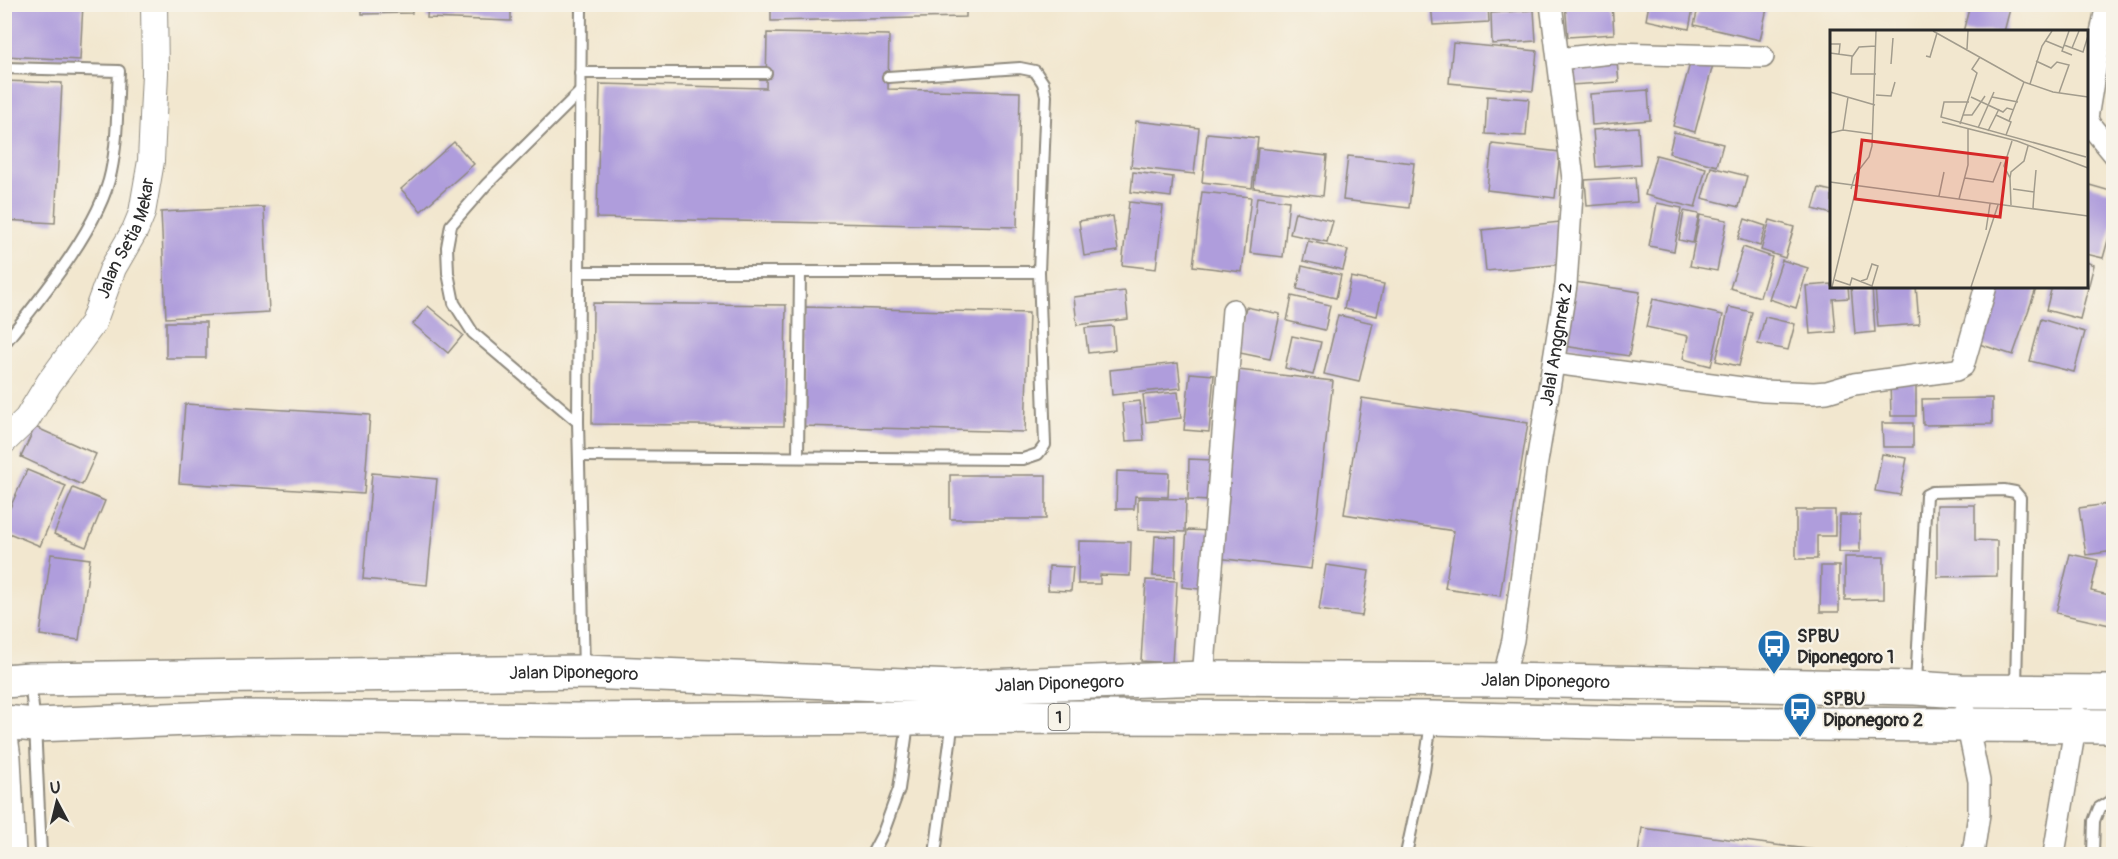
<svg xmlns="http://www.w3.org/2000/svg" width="2118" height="859" font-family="Pangolin,sans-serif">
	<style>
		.building { fill: #af9ddc }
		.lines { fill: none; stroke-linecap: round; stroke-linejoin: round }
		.service-casing { stroke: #8e897d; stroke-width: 14 }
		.minor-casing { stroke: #8e897d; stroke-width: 24 }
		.tertiary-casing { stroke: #8e897d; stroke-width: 28 }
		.trunk-casing { stroke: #8e897d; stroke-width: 36 }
		.service { stroke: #fff; stroke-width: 10 }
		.minor { stroke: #fff; stroke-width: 21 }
		.tertiary { stroke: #fff; stroke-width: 26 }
		.trunk { stroke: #fff; stroke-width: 33 }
		.labels { text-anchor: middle; stroke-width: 4.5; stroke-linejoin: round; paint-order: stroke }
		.shield { fill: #f7f3e8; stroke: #686764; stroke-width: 1.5 }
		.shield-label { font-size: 16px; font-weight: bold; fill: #2b2b2b }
		.street-label { font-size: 18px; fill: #2b2b2b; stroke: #f7f3e8 }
		.poi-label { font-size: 18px; font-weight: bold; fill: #2b2b2b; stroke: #f7f3e8; text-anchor: start }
		.inset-road { fill: none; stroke: #a29c8d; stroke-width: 1.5 }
		.view { fill: #d62828; fill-opacity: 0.15; stroke: #d62828; stroke-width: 3 }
		.inset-edge { fill: none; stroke: #2b2b2b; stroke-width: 3 }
	</style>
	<rect width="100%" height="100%" fill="#f7f3e8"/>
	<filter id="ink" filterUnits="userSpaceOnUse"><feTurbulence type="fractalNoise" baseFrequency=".0167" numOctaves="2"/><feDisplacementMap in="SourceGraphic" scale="12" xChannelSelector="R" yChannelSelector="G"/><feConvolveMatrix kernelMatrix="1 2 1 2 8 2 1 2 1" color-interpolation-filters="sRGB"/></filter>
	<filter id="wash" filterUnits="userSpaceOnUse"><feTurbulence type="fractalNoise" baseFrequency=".008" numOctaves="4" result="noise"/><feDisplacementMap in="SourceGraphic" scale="24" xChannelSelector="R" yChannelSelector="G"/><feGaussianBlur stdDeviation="1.35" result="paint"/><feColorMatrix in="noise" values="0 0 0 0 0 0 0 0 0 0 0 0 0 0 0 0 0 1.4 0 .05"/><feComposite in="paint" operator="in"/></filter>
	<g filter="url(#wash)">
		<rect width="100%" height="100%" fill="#f2e7cf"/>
		<g id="blocks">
			<g class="building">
				<polygon points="4,4 83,4 80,60 4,56"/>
				<polygon points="362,4 412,4 412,13 362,14"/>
				<polygon points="428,4 511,4 511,21 427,18"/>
				<polygon points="771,4 966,4 966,17 771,21"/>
				<polygon points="1431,4 1488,4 1489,22 1433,25"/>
				<polygon points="1495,4 1532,4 1532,6 1495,9"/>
				<polygon points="1565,4 1612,4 1614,34 1568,37"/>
				<polygon points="1649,4 1694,4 1689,29 1646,20"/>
				<polygon points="1699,4 1768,4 1760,40 1694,25"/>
				<polygon points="1970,5 2011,5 2004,32 1963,32"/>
				<polygon points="1534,10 1536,41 1492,44 1491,13"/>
				<polygon points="767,33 889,35 888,89 1020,92 1017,227 597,218 600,84 766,88"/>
				<polygon points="1453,43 1537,51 1533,91 1449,83"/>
				<polygon points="1692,56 1714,61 1695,132 1673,126"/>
				<polygon points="1617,62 1619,82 1570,85 1569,65"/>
				<polygon points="4,81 62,83 55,223 4,220"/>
				<polygon points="1648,90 1650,120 1592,125 1590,94"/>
				<polygon points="1487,96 1529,99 1526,136 1485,134"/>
				<polygon points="1136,121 1199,128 1194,174 1131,167"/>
				<polygon points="1638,127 1640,164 1596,167 1593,130"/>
				<polygon points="1674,132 1723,144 1717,166 1669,153"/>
				<polygon points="1207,133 1258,138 1252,188 1202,182"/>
				<polygon points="454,142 474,164 421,211 401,189"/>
				<polygon points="1492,144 1560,152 1555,198 1487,190"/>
				<polygon points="1258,148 1327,156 1323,196 1254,188"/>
				<polygon points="1656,155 1706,168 1695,208 1645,195"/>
				<polygon points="1348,156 1414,163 1409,208 1343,200"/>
				<polygon points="1711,167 1747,176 1739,207 1702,198"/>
				<polygon points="1133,172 1173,177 1171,197 1131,192"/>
				<polygon points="1635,177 1637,202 1587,206 1585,180"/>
				<polygon points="2086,184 2114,192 2114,219 2103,258 2086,254"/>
				<polygon points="1819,188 1832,191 1832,214 1813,209"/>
				<polygon points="1202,192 1251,197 1242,272 1193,266"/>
				<polygon points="1257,197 1289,201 1283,257 1250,253"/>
				<polygon points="1129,202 1163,206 1156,269 1122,265"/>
				<polygon points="1657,203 1682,208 1674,251 1649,246"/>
				<polygon points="264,207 269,312 166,318 161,212"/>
				<polygon points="1684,211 1699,214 1693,243 1679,240"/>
				<polygon points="1295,212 1333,221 1327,242 1290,234"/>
				<polygon points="1700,215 1727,220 1717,271 1690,266"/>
				<polygon points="1113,216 1118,251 1084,256 1079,221"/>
				<polygon points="1745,219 1766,226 1760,246 1738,239"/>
				<polygon points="1770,220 1794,227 1785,258 1761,250"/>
				<polygon points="1560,222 1564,264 1486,271 1482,230"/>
				<polygon points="1308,241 1348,250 1343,270 1303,261"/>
				<polygon points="1743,247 1772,257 1760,297 1730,288"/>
				<polygon points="1782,260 1808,268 1796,308 1769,299"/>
				<polygon points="2086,262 2094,265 2080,319 2046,310 2052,286 2086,286"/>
				<polygon points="1302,266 1341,275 1336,298 1297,289"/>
				<polygon points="1351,277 1384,284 1377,316 1344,309"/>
				<polygon points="1575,282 1640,292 1629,356 1564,346"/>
				<polygon points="1832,284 1832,286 1848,286 1849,298 1833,299 1836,332 1810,334 1806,286"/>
				<polygon points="1851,286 1872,286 1875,332 1855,334"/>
				<polygon points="1875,286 1916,286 1919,324 1878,327"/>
				<polygon points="1996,286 2037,286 2013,355 1976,343"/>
				<polygon points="1125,291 1128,319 1077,325 1074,297"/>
				<polygon points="1292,296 1330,305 1325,330 1287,321"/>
				<polygon points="1653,299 1723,315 1711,366 1683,359 1688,336 1646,327"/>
				<polygon points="593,303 786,305 784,426 592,424"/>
				<polygon points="428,306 463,335 448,353 413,324"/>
				<polygon points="804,307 1029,313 1025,432 801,426"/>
				<polygon points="1246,307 1280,314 1270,359 1235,352"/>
				<polygon points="1729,307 1752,312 1739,366 1716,361"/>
				<polygon points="1338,315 1373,323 1359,382 1324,374"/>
				<polygon points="1765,317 1795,324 1788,350 1758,344"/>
				<polygon points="2041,319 2085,332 2074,372 2030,361"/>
				<rect x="166" y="322" width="40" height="36"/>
				<polygon points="1113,326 1115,350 1088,353 1085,328"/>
				<polygon points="1292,336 1321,342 1313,375 1285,368"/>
				<polygon points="1178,363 1181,388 1112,395 1110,370"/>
				<polygon points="1238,370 1333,381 1311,569 1217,558"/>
				<polygon points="1190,373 1214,375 1209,432 1184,430"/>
				<polygon points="1890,381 1916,381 1916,416 1891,416"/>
				<polygon points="1178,392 1181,418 1146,422 1143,395"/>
				<polygon points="1362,398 1528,423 1500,596 1445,588 1454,531 1344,514"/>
				<polygon points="1992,398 1992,424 1923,425 1922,399"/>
				<polygon points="1140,401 1144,440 1126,441 1122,403"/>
				<polygon points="185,404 370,415 364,494 179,483"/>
				<polygon points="1882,423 1913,423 1913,447 1883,447"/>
				<polygon points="35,427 96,454 82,485 21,457"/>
				<polygon points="1882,454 1907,458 1900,495 1875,491"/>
				<polygon points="1189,459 1213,460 1212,501 1188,500"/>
				<polygon points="27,470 66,486 40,546 4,531 4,521"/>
				<polygon points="1117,471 1169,473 1168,497 1135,496 1134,509 1116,509"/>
				<polygon points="372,473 437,479 427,585 363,579"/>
				<rect x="950" y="475" width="96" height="44"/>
				<polygon points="73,488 105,501 86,547 54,534"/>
				<polygon points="1138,498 1186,499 1185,532 1138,530"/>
				<polygon points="2107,504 2114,551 2086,555 2079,508"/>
				<polygon points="1937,505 1975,505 1975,540 1997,541 1997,576 1937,577"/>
				<polygon points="1796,510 1835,510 1835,536 1817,536 1817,559 1796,559"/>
				<polygon points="1840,515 1860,515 1860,552 1839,552"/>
				<polygon points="1187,530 1213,531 1208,590 1182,587"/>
				<polygon points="1155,536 1176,537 1175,577 1153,576"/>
				<polygon points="1079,541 1131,542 1130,576 1100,575 1100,584 1078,584"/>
				<polygon points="51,554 90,559 79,640 40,635"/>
				<polygon points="2070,554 2098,560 2091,591 2114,596 2114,626 2056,613"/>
				<polygon points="1845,557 1884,557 1884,599 1845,600"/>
				<polygon points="1326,565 1369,571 1362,616 1319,610"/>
				<polygon points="1049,566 1073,567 1071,591 1048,590"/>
				<polygon points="1821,566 1839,566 1839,612 1820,612"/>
				<polygon points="1146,580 1177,581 1172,663 1141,661"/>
				<polygon points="1642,828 1831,852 1831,854 1638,854"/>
				<polygon points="1909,850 1929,853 1929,854 1908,854"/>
			</g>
		</g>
	</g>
	<g filter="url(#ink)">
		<use href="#blocks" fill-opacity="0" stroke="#8e897d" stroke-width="1.5"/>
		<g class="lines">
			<defs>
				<g id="service">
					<polyline points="581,4 578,422 584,670"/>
					<path d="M4,68L119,71C117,105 118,139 111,172C100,227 39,300 4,344"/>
					<polyline points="580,73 766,73"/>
					<polyline points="580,272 1039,272"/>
					<polyline points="578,422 473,333 454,303 448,273 447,247 451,225 486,185 580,92"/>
					<polyline points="580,456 1023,459 1038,454 1045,445 1039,272 1046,96 1043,83 1035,71 1020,68 888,77"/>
					<polyline points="798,456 800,272"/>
					<polyline points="30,681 35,725 41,854"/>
					<polyline points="1916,684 1926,495 1932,492 2004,490 2015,492 2020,498 2016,687"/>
					<polyline points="872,854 883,833 899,789 908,723"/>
					<polyline points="935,854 953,720"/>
					<polyline points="1406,854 1424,771 1431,722"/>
					<polyline points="2093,854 2094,821 2099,808 2114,799"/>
				</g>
				<g id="minor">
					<polyline points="2107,4 2101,33 2087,118 2090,125 2114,154"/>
					<polyline points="1558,59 1611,53 1763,57"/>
					<polyline points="1554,363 1764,391 1814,393 1827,392 1854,384 1956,370 1963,366 1986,286"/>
					<polyline points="1203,678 1233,310"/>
					<path id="s1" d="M1503,680L1513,640L1537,462L1566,285L1573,179L1551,4"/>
					<polyline points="1965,713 1979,781 1979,814 1973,854"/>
					<polyline points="5,722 10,758 15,854"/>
					<polyline points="2054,854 2077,716"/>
				</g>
				<g id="tertiary">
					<path id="s2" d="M4,441L27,419L49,383L93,323L113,268L135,230L142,213L151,161L155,73L154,4"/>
				</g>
				<g id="trunk">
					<path id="s3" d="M4,681L30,679L585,672L954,687L1203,678L1503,680L1915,688L1961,691L2114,692"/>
					<polyline points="4,722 35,725 242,717 576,720 1084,717 1432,718 1638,723 2114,726"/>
				</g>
			</defs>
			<use href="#service" class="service-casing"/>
			<use href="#minor" class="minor-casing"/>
			<use href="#tertiary" class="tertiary-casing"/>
			<use href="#trunk" class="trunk-casing"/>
			<use href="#service" class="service"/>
			<use href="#minor" class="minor"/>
			<use href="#tertiary" class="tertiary"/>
			<use href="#trunk" class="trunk"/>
		</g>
	</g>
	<defs>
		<symbol id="bus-pin" viewBox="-11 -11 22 30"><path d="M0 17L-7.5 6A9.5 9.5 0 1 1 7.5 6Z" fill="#1f6fb2" stroke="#f7f3e8"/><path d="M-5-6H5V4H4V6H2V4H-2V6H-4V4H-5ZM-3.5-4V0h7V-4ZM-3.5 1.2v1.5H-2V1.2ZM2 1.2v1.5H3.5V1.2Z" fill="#fff"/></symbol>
	</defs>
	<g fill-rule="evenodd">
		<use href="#bus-pin" x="1755" y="627" width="38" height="52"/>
		<use href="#bus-pin" x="1781" y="690" width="38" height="52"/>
	</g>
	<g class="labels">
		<rect class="shield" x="1048.5" y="704" width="21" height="26" rx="4.5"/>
		<g class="shield-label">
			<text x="1059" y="723">1</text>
		</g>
		<g class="street-label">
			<text dy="6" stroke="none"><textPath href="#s2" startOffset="240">Jalan Setia Mekar</textPath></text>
			<text dy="6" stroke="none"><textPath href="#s1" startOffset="340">Jalal Anggnrek 2</textPath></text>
			<text dy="6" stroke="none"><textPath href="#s3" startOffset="570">Jalan Diponegoro</textPath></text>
			<text dy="6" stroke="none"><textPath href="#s3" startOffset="1542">Jalan Diponegoro</textPath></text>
			<text dy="6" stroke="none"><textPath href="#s3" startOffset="1056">Jalan Diponegoro</textPath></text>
		</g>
		<g class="poi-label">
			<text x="1797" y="642">SPBU<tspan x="1797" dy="21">Diponegoro 1</tspan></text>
			<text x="1823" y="705">SPBU<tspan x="1823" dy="21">Diponegoro 2</tspan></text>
		</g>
	</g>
	<g transform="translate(1830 30)">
		<rect width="258" height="258" fill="#f2e7cf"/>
		<path class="inset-road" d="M103,1L194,52L223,62L258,67M239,1L232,21L242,25M216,11L233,18M0,14H10L9,24M234,15L253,22L258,6M242,18L249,1M137,19L138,1M0,23L22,26L21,44H46M96,26L100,27L107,3M22,27L29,17L46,16M206,31L221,38L227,32L239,35L229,63M61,34L63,8M200,54L212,16L222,1M0,62L45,75M46,65L61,66L65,52M141,67L173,82L177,78L184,80M162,67L188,72M139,72H114L111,87L256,127M133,85H142L155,66M166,85L181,92L176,105M179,91L194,52M112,92L187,111L258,138M130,94L147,43L142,39L150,27M148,98L164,62M13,100L18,67M158,101L169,79M0,103L13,100L43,104M135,148L163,152L171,132M180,148L181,142L194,131L198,116M0,152L258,186M21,159L25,145L39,127L42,116L46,1M183,159L204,162L203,178M204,162L206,140M109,166L114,142M129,169L138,135V99M181,175L180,148L174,136L182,111M156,200L160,174M5,250L20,255L22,248L42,256L48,236L42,234L37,249L31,251M2,257L26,159M141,257L168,175"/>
		<path class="view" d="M32,110L177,128L170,187L25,169Z"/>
		<rect width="258" height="258" class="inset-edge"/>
	</g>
	<rect width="2118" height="859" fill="none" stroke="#f7f3e8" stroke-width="24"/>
	<g transform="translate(57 802) rotate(353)" stroke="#f7f3e8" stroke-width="4.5" paint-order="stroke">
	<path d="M0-4.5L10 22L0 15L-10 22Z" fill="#2b2b2b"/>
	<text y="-9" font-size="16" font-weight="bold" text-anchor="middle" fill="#2b2b2b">U</text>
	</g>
</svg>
